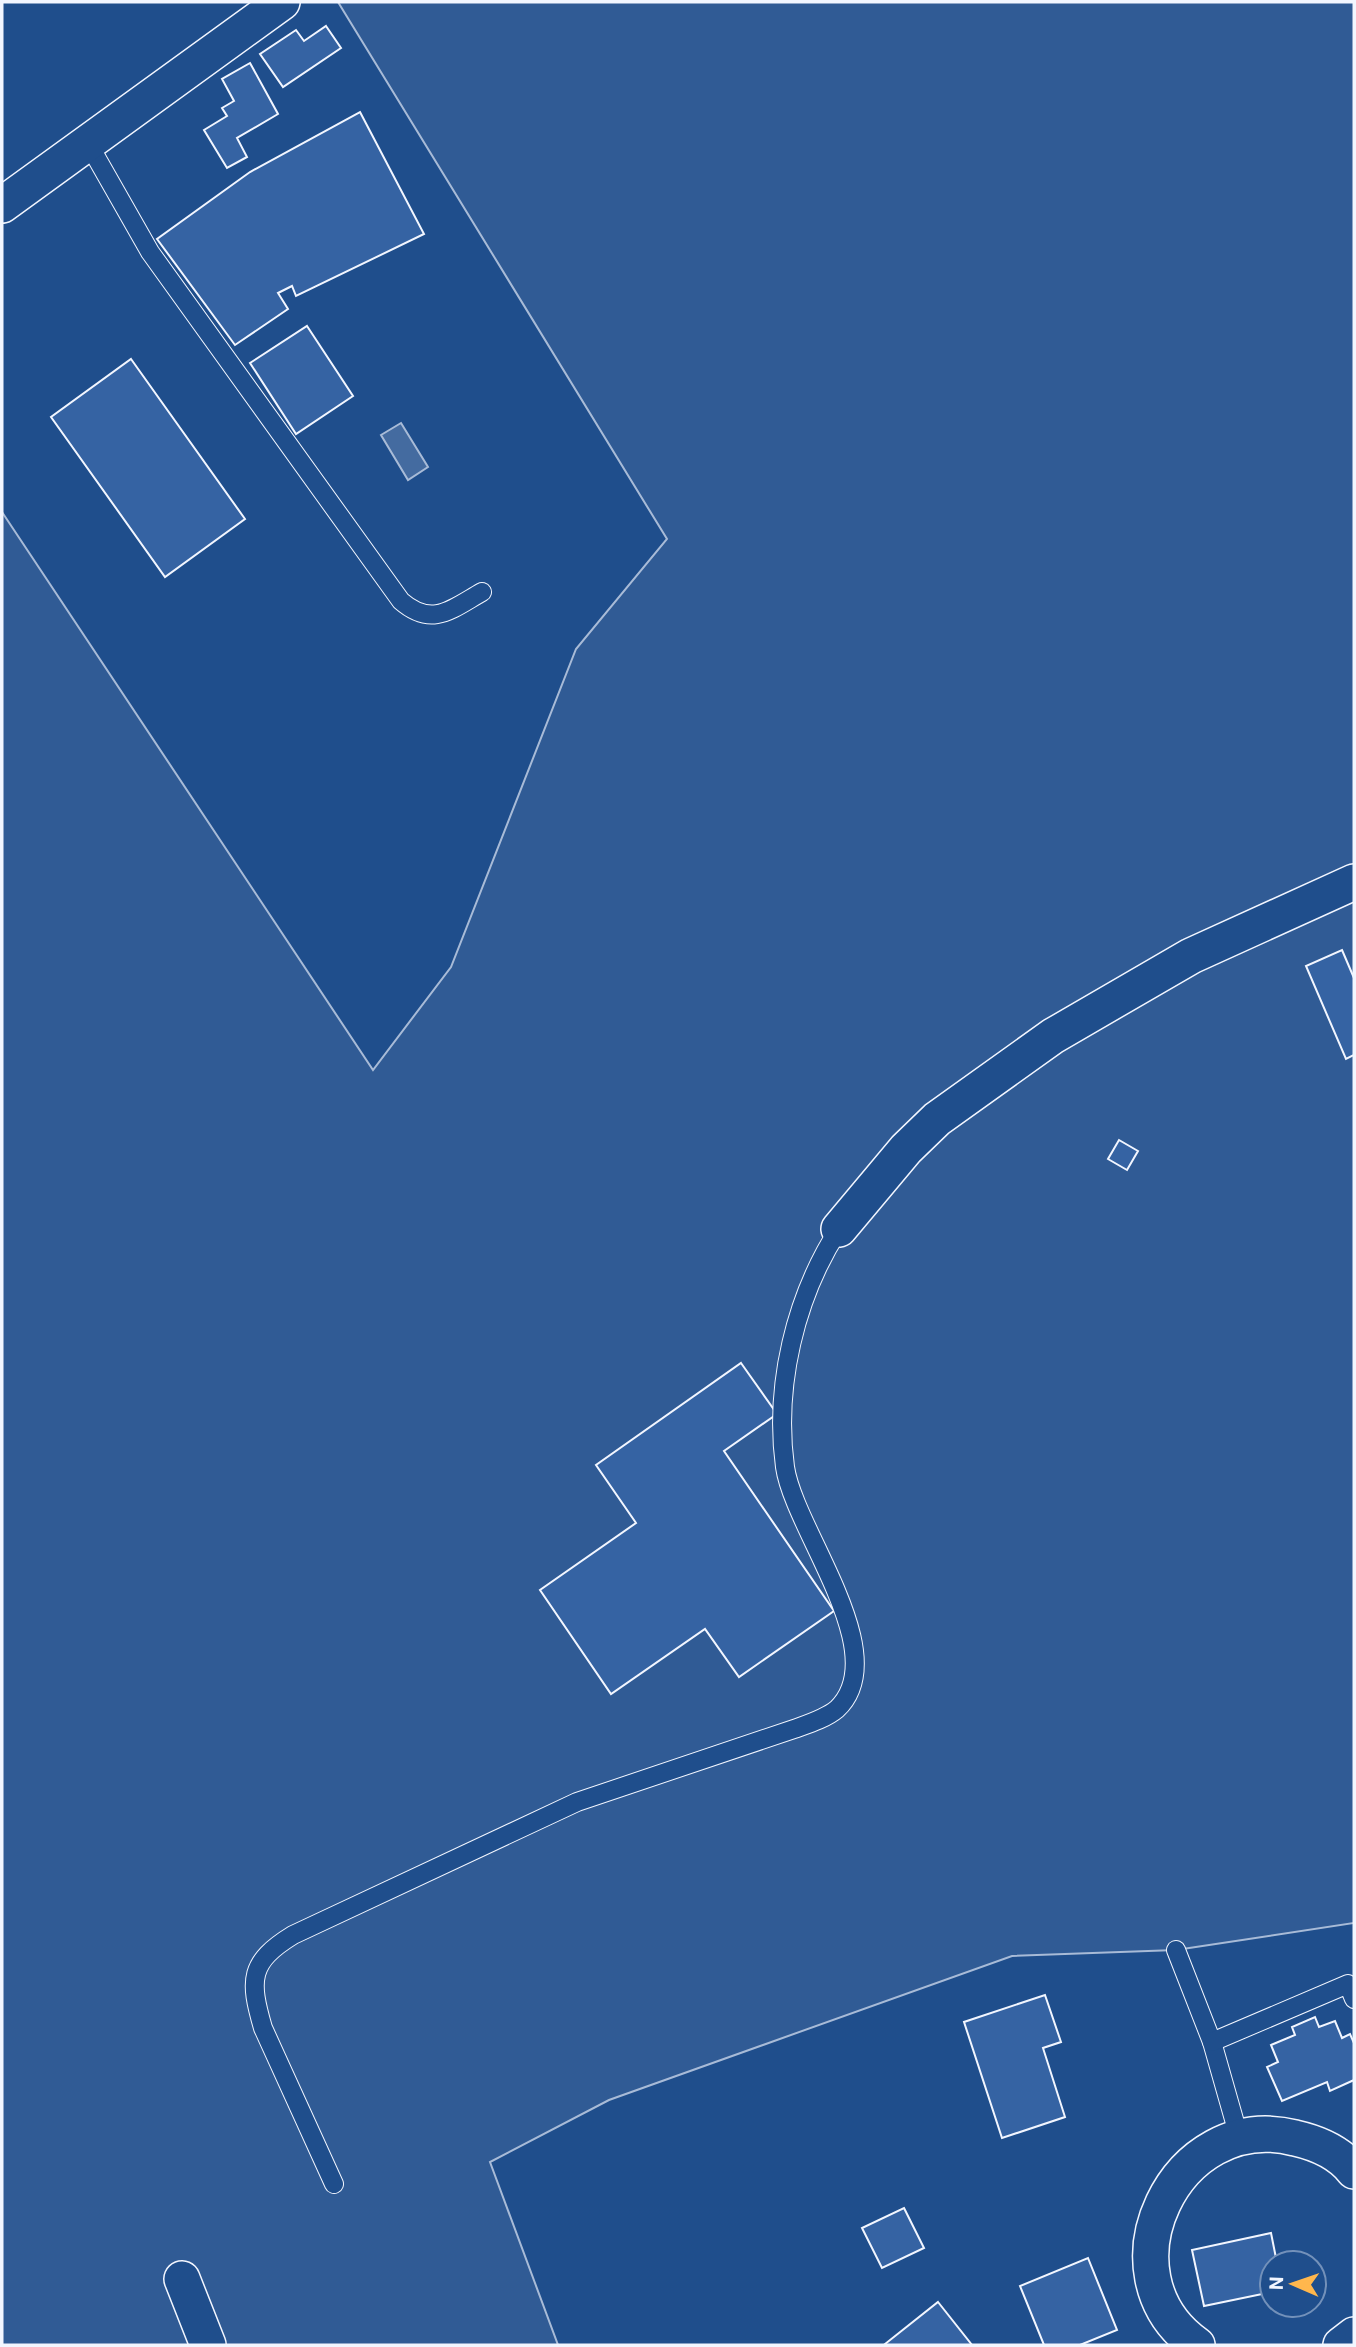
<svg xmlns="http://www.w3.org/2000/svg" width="1356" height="2347" font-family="Roboto,sans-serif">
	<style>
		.green { fill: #305b95; stroke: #a8bbd7; stroke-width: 2 }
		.water { fill: #446ba0; stroke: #a8bbd7; stroke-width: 2 }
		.building { fill: #3563a3; stroke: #f2f6ff; stroke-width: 2 }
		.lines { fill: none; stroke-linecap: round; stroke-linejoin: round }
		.service-casing { stroke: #f2f6ff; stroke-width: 20 }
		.minor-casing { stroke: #f2f6ff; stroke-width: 38 }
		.service { stroke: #1f4e8c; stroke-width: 18 }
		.minor { stroke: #1f4e8c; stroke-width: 35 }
	</style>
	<rect width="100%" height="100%" fill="#1f4e8c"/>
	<polygon class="green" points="338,2 1354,2 1354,1923 1176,1950 1012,1956 609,2100 490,2162 558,2345 2,2345 2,512 373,1070 451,967 576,649 667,539"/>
	<polygon class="water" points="401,423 428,467 408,480 381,435"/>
	<g class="building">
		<polygon points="326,26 341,48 283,87 260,54 296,30 304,41"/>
		<polygon points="250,63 278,114 237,138 247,157 227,168 204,130 227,116 222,108 234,101 222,79"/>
		<polygon points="360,112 424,234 296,296 292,286 278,293 288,309 235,345 157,239 250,172"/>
		<polygon points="307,326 353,396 296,434 250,363"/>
		<polygon points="131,359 245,519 165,577 51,417"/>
		<polygon points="1342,950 1354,978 1354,1055 1346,1059 1306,966"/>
		<polygon points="1119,1140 1138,1151 1127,1170 1108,1159"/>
		<polygon points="741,1363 777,1414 724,1451 834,1611 739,1677 705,1629 611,1694 540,1590 636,1523 596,1465"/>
		<polygon points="1045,1995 1061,2042 1043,2048 1065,2117 1002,2138 964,2022"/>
		<polygon points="1315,2017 1319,2027 1335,2021 1342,2038 1350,2034 1354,2043 1354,2080 1330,2091 1327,2082 1282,2101 1267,2067 1278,2062 1271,2045 1295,2035 1292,2027"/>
		<polygon points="904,2208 924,2248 882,2268 862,2228"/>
		<polygon points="1271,2233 1277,2263 1272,2263 1272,2292 1204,2306 1192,2250"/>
		<polygon points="1088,2258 1117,2330 1080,2345 1044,2345 1020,2286"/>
		<polygon points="938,2302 972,2345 886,2345 885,2344"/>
	</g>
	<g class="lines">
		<defs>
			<g id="service">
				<path d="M88,143L150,252L401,601C432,628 452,609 482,592"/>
				<polyline points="1176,1950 1212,2042 1239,2137"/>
				<polyline points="1212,2042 1348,1984 1354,1999"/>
				<path d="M334,2184L263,2028C249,1980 249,1962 293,1935L577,1802L794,1729C808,1724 825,1719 837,1709C895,1654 794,1530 785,1467C774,1386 795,1297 839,1229"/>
			</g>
			<g id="minor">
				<polyline points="2,205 282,2"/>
				<polyline points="839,1229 906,1149 937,1119 1053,1036 1191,956 1354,882"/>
				<polyline points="182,2279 208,2345"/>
				<path d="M1197,2345C1096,2274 1175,2107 1295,2138C1317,2143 1340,2153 1354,2171"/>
				<polyline points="1341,2345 1354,2335"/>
			</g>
		</defs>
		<use href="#service" class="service-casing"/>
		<use href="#minor" class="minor-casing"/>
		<use href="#service" class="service"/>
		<use href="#minor" class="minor"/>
	</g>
	<rect width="1356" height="2347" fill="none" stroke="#f2f6ff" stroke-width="7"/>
	<g transform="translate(1293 2284) rotate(272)"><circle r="33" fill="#1f4e8c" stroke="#7391ba" stroke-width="2"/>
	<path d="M0-5L12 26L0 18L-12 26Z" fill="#ffb74d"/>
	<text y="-10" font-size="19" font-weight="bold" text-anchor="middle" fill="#f2f6ff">N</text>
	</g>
</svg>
